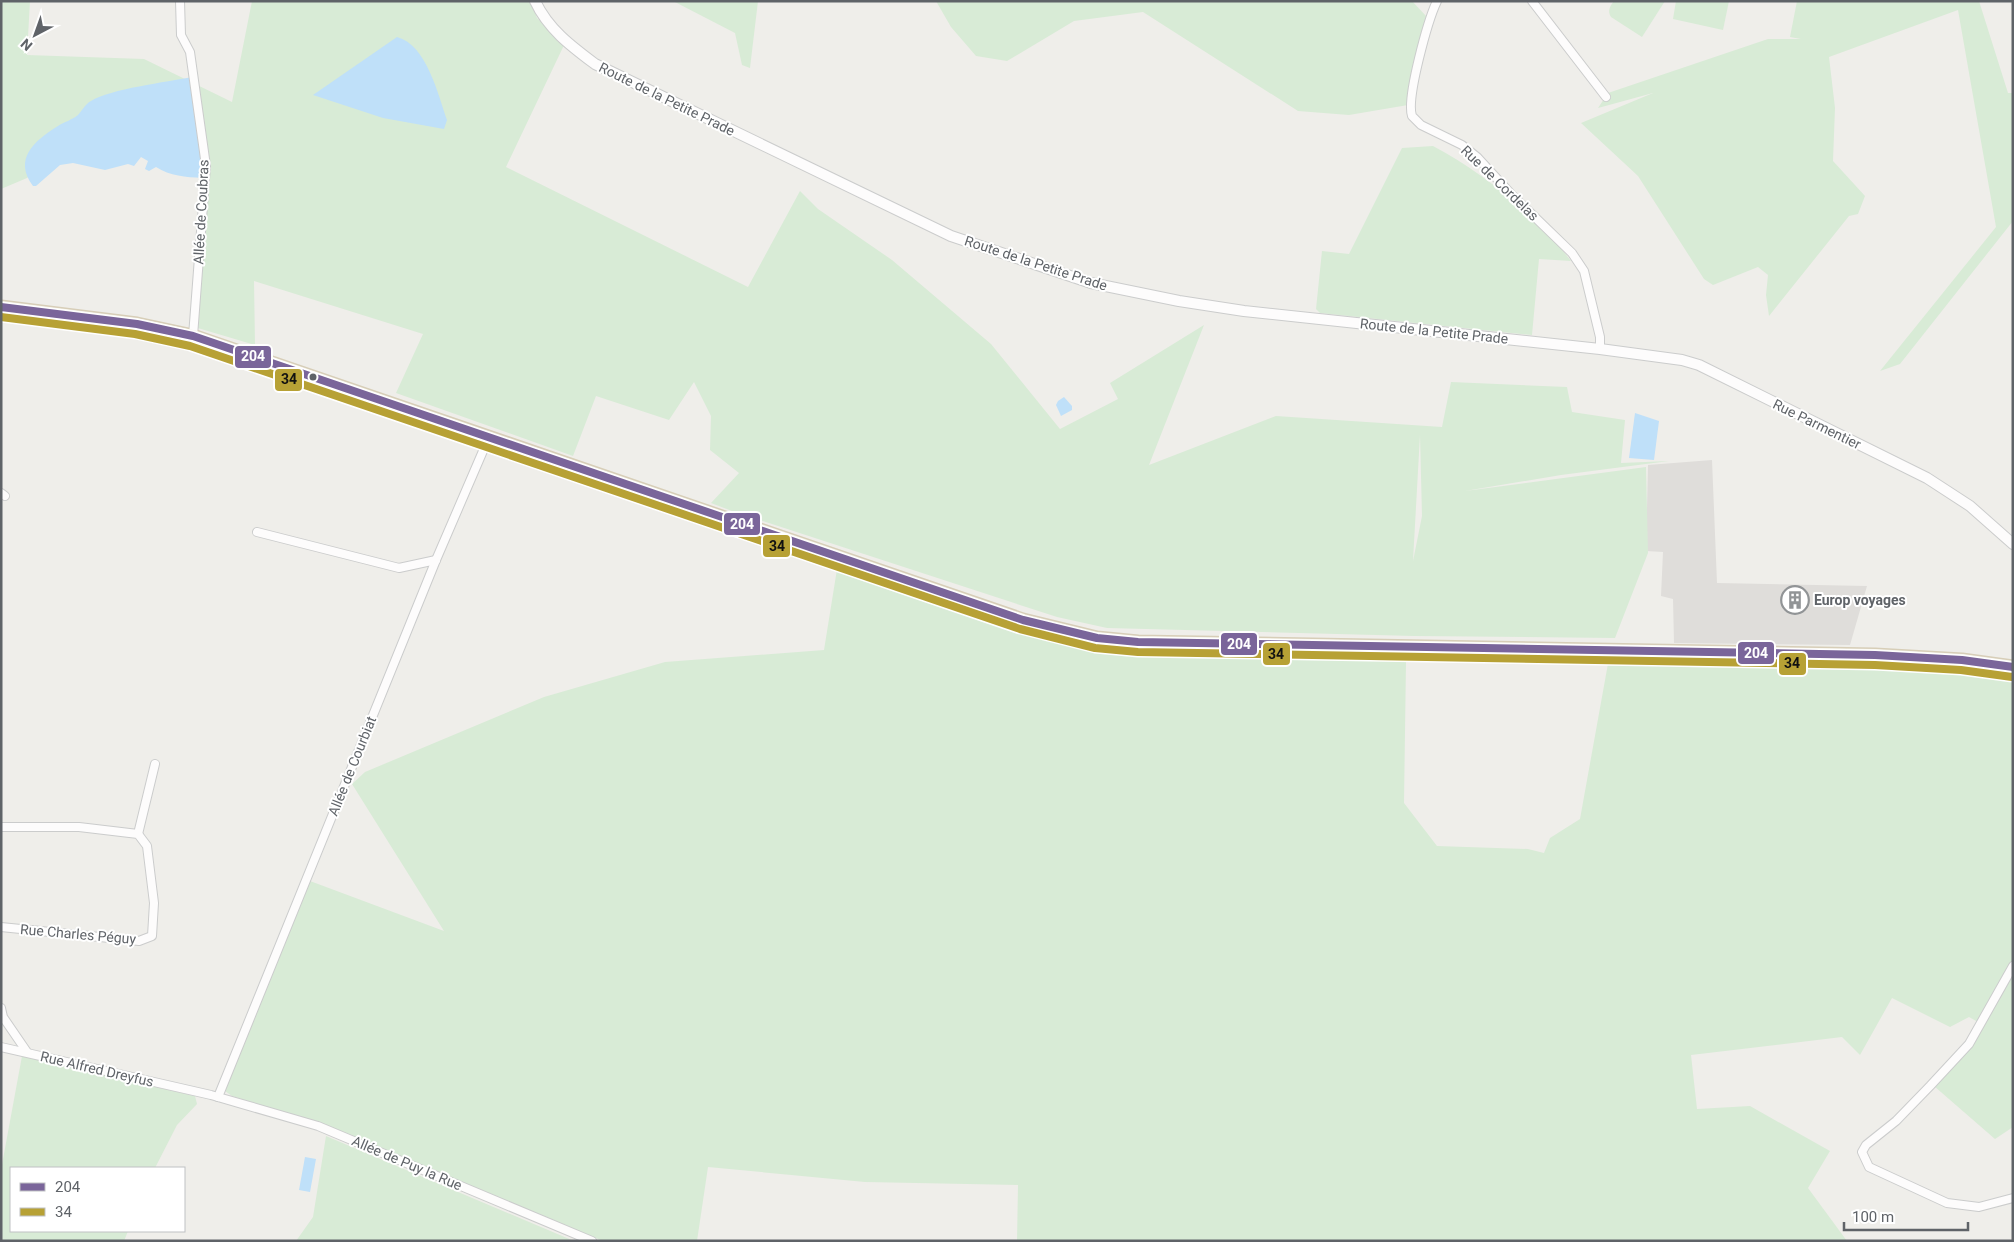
<svg xmlns="http://www.w3.org/2000/svg" width="2014" height="1242" font-family="Roboto,sans-serif">
	<style>
		.industrial { fill: #dfddda }
		.green { fill: #d8ebd6; fill-rule: evenodd }
		.water { fill: #bfe0f9 }
		.lines { fill: none; stroke-linecap: round; stroke-linejoin: round }
		.minor-casing { stroke: #cbcccc; stroke-width: 10 }
		.tertiary-casing { stroke: #cbcccc; stroke-width: 12 }
		.primary-casing { stroke: #d7ceb8; stroke-width: 15 }
		.minor { stroke: #fdfcfc; stroke-width: 8 }
		.tertiary { stroke: #fdfcfc; stroke-width: 10 }
		.primary { stroke: #f4f2e9; stroke-width: 12 }
		.bus-1-casing { stroke: #fff; stroke-width: 11 }
		.bus-2-casing { stroke: #fff; stroke-width: 11 }
		.bus-1 { stroke: #7a659a; stroke-width: 8 }
		.bus-2 { stroke: #b7a135; stroke-width: 8 }
		.bus-dot { fill: #5f6368; stroke: #fff; stroke-width: 2 }
		.labels { text-anchor: middle; stroke-width: 4; stroke-linejoin: round; paint-order: stroke }
		.street-label { font-size: 14px; fill: #5f6368; stroke: #fff }
		.poi-label { font-size: 14px; font-weight: bold; fill: #5f6368; stroke: #fff; text-anchor: start }
		.line-badge { stroke: #fff; stroke-width: 2 }
		.badge-label { font-size: 14px; text-anchor: middle; font-weight: bold; fill: #fff }
		.pale-badge-label { font-size: 14px; text-anchor: middle; font-weight: bold; fill: #111 }
	</style>
	<rect width="100%" height="100%" fill="#efeeea"/>
	<polygon class="industrial" points="1712,460 1717,583 1867,586 1850,645 1674,643 1673,599 1661,596 1663,552 1646,551 1648,465"/>
	<g class="green">
		<path d="M1,1H30L27,55L144,59L232,102L252,1H531L537,18L565,43L506,167L748,287L800,191L818,209L892,260L991,344L1060,429L1118,399L1110,383L1204,325L1149,465L1276,416L1442,427L1451,382L1567,387L1572,412L1625,420L1621,463L1669,461L1561,475L1465,491L1646,467L1648,553L1615,638L1414,636L1107,628L1057,617L732,511L711,503L739,473L710,450L711,416L694,382L669,420L596,396L573,456L396,393L423,334L254,281L255,345L191,326L203,165L112,98L27,178L1,189ZM1420,435L1422,516L1413,561Z"/>
		<polygon points="673,1 758,1 750,68 742,65 735,33"/>
		<polygon points="936,1 1412,1 1426,16 1408,105 1349,115 1298,111 1143,12 1074,21 1007,61 976,56 951,27"/>
		<path d="M1614,1H1665L1642,37L1611,17C1607,11 1610,6 1614,1Z"/>
		<polygon points="1676,1 1729,1 1723,30 1673,19"/>
		<polygon points="1797,1 1979,1 2008,93 2013,93 2013,221 1900,364 1880,371 1996,227 1958,10 1829,57 1835,108 1833,161 1865,196 1858,214 1849,216 1769,316 1766,295 1768,275 1758,267 1713,285 1704,279 1638,176 1581,123 1653,93 1598,108 1608,93 1768,39 1801,39 1790,37"/>
		<path d="M1433,146C1485,174 1535,214 1571,261L1539,259L1532,335L1320,313L1316,309L1322,251L1349,254L1402,148Z"/>
		<polygon points="838,563 1081,641 1116,646 1278,652 1401,654 1406,662 1404,803 1437,846 1528,849 1544,853 1550,838 1580,819 1609,658 1894,661 2013,674 2013,960 1978,1022 1969,1017 1950,1027 1892,998 1860,1055 1842,1037 1691,1055 1697,1109 1750,1106 1830,1151 1808,1188 1847,1241 1017,1241 1018,1185 865,1182 708,1167 697,1241 603,1241 321,1124 232,1096 225,1091 310,881 444,931 352,784 365,772 544,697 665,662 824,650"/>
		<polygon points="2013,972 2013,1127 1995,1139 1934,1086 1971,1045"/>
		<polygon points="22,1056 195,1096 197,1104 177,1125 155,1168 11,1168 11,1231 128,1231 124,1241 1,1241 1,1170"/>
		<polygon points="326,1136 574,1241 296,1241 313,1217"/>
	</g>
	<g class="water">
		<path d="M397,37C427,45 438,95 447,120L444,129L383,118L313,95Z"/>
		<path d="M192,77C194,110 204,147 202,178C186,177 170,176 156,167L149,171L145,169L148,161L141,157L134,166L128,164L105,170L73,163L60,165L36,186H33C13,159 34,141 58,126C64,122 72,120 78,115C82,111 85,104 91,101C110,89 167,82 192,77Z"/>
		<polygon points="1064,397 1072,406 1072,410 1061,416 1056,405 1058,401"/>
		<polygon points="1635,413 1659,421 1654,460 1629,458"/>
		<polygon points="305,1157 316,1159 310,1192 299,1190"/>
	</g>
	<g class="lines">
		<defs>
			<g id="minor">
				<polyline points="180,1 181,35 190,52 206,166 193,336"/>
				<path d="M1437,1C1428,20 1406,98 1412,116L1421,125L1462,145L1477,157L1511,194L1572,253L1584,271L1600,337V349"/>
				<polyline points="1532,1 1606,97"/>
				<polyline points="1,493 5,496"/>
				<polyline points="257,532 399,568 436,560"/>
				<polyline points="1,827 79,827 138,834 147,846 154,903 152,936 139,941 1,927"/>
				<polyline points="138,834 155,764"/>
				<polyline points="2013,966 1969,1044 1930,1086 1896,1121 1866,1145 1862,1152 1869,1167 1947,1203 1979,1207 2013,1198"/>
				<polyline points="1,1008 3,1017 27,1052"/>
				<polyline points="1,1047 211,1095 318,1126 592,1241"/>
				<polyline points="218,1097 436,560 489,437"/>
			</g>
			<path id="tertiary" d="M535,1C548,29 571,46 595,64L951,236L1091,283L1179,301L1244,311L1600,349L1682,360L1699,365L1927,478L1970,506L2013,544"/>
			<polyline id="primary" points="1,307 137,324 193,336 1023,620 1097,638 1138,642 1875,655 1962,660 2013,667"/>
		</defs>
		<use href="#minor" class="minor-casing"/>
		<use href="#tertiary" class="tertiary-casing"/>
		<use href="#primary" class="primary-casing"/>
		<use href="#minor" class="minor"/>
		<use href="#tertiary" class="tertiary"/>
		<use href="#primary" class="primary"/>
		<defs>
			<polyline id="bus-1" points="1,307 137,324 193,336 1023,620 1097,638 1138,642 1875,655 1962,660 2013,667"/>
			<polyline id="bus-2" points="1,317 135,334 190,346 1020,629 1095,648 1138,652 1875,665 1961,670 2012,677"/>
		</defs>
		<use href="#bus-1" class="bus-1-casing"/>
		<use href="#bus-2" class="bus-2-casing"/>
		<use href="#bus-1" class="bus-1"/>
		<use href="#bus-2" class="bus-2"/>
	</g>
	<defs>
		<symbol id="building-ring" viewBox="-11 -11 22 22"><circle r="9.5" fill="#fff" stroke="#919496" stroke-width="1.5"/><path d="M-4-6H4V6H1V3H-1V6H-4ZM-2.5-4.3h1.7v1.8h-1.7ZM.8-4.3h1.7v1.8H.8ZM-2.5-1h1.7V.8h-1.7ZM.8-1h1.7V.8H.8Z" fill="#919496"/></symbol>
	</defs>
	<g fill-rule="evenodd">
		<use href="#building-ring" x="1779" y="584" width="32" height="32"/>
	</g>
	<circle class="bus-dot" cx="313" cy="377" r="4.5"/>
	<g class="labels">
		<g class="street-label">
			<text transform="translate(667 99) rotate(26)" y="5">Route de la Petite Prade</text>
			<text transform="translate(1500 183) rotate(44)" y="5">Rue de Cordelas</text>
			<text transform="translate(201 212) rotate(-87)" y="5">Allée de Coubras</text>
			<text transform="translate(1036 263) rotate(18)" y="5">Route de la Petite Prade</text>
			<text transform="translate(1434 331) rotate(6)" y="5">Route de la Petite Prade</text>
			<text transform="translate(1817 424) rotate(26)" y="5">Rue Parmentier</text>
			<text transform="translate(352 766) rotate(-68)" y="5">Allée de Courbiat</text>
			<text transform="translate(78 934) rotate(5)" y="5">Rue Charles Péguy</text>
			<text transform="translate(97 1069) rotate(13)" y="5">Rue Alfred Dreyfus</text>
			<text transform="translate(407 1163) rotate(23)" y="5">Allée de Puy la Rue</text>
		</g>
		<g class="poi-label">
			<text x="1814" y="605">Europ voyages</text>
		</g>
	</g>
	<g class="line-badge">
		<rect x="234" y="345" width="38" height="24" rx="5" fill="#7a659a"/>
		<rect x="274" y="368" width="29" height="24" rx="5" fill="#b7a135"/>
		<rect x="723" y="512" width="38" height="24" rx="5" fill="#7a659a"/>
		<rect x="762" y="534" width="29" height="24" rx="5" fill="#b7a135"/>
		<rect x="1220" y="632" width="38" height="24" rx="5" fill="#7a659a"/>
		<rect x="1737" y="641" width="38" height="24" rx="5" fill="#7a659a"/>
		<rect x="1262" y="642" width="29" height="24" rx="5" fill="#b7a135"/>
		<rect x="1778" y="652" width="29" height="24" rx="5" fill="#b7a135"/>
	</g>
	<g class="badge-label">
		<text x="253" y="361">204</text>
		<text x="742" y="529">204</text>
		<text x="1239" y="649">204</text>
		<text x="1756" y="658">204</text>
	</g>
	<g class="pale-badge-label">
		<text x="289" y="384">34</text>
		<text x="777" y="551">34</text>
		<text x="1276" y="659">34</text>
		<text x="1792" y="668">34</text>
	</g>
	<rect width="2014" height="1242" fill="none" stroke="#5f6368" stroke-width="5"/>
	<rect x="10" y="1167" width="175" height="65" fill="#ffffff" stroke="#bfc1c3"/>
	<rect x="20" y="1183" width="25" height="8" fill="#7a659a" stroke="#bfc1c3"/>
	<text x="55" y="1192" font-size="15" fill="#5f6368">204</text>
	<rect x="20" y="1208" width="25" height="8" fill="#b7a135" stroke="#bfc1c3"/>
	<text x="55" y="1217" font-size="15" fill="#5f6368">34</text>
	<g transform="translate(35 35) rotate(221)" stroke="#ffffff" stroke-width="4" paint-order="stroke">
	<path d="M0-4L9 19L0 12L-9 19Z" fill="#5f6368"/>
	<text y="-8" font-size="14" font-weight="bold" text-anchor="middle" fill="#5f6368">N</text>
	</g>
	<path d="M1844 1222v8h124v-8" fill="none" stroke="#5f6368" stroke-width="2.5"/>
	<text x="1852" y="1222" font-size="15" fill="#5f6368" stroke="#ffffff" stroke-width="4" paint-order="stroke">100 m</text>
</svg>
